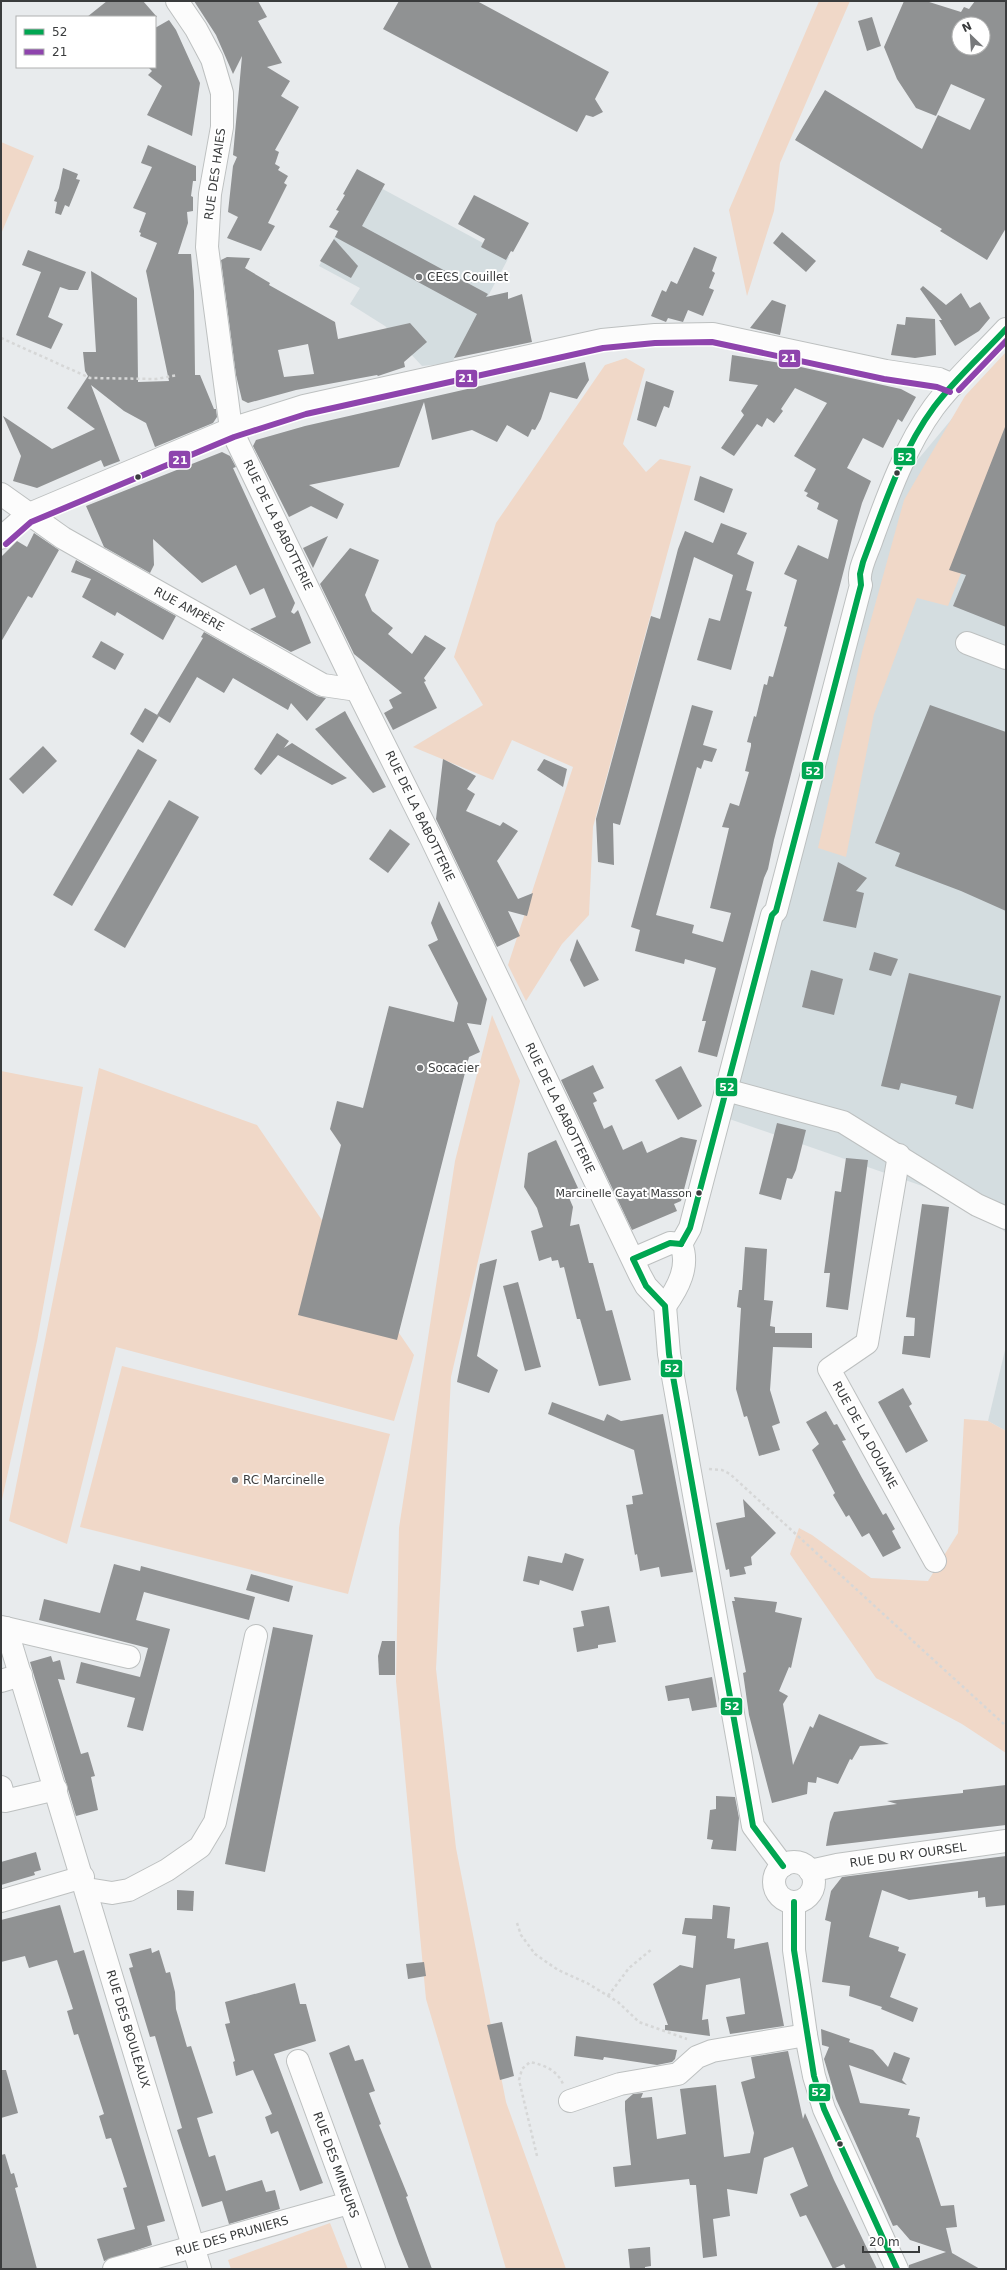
<svg xmlns="http://www.w3.org/2000/svg" width="1007" height="2270" font-family="'DejaVu Sans',sans-serif">
	<style>
		.built { fill: #d4dde0 }
		.green { fill: #f0d8c8 }
		.building { fill: #909293; fill-rule: evenodd }
		.lines { fill: none; stroke-linecap: round; stroke-linejoin: round }
		.minor-casing { stroke: #bdc0c0; stroke-width: 24 }
		.path { stroke: #d6d7d7; stroke-width: 2.5; stroke-dasharray: 3 3; stroke-linecap: butt }
		.minor { stroke: #fcfcfc; stroke-width: 22 }
		.bus-1-casing { stroke: #fff; stroke-width: 9 }
		.bus-2-casing { stroke: #fff; stroke-width: 9 }
		.bus-1 { stroke: #00a651; stroke-width: 6 }
		.bus-2 { stroke: #8e44ad; stroke-width: 6 }
		.poi-dot { fill: #77797b; stroke: #fff; stroke-width: 1.5 }
		.bus-dot { fill: #3a3c3d; stroke: #fff; stroke-width: 1.5 }
		.labels { text-anchor: middle; stroke-width: 4; stroke-linejoin: round; paint-order: stroke }
		.bus-label { font-size: 11px; fill: #3a3c3d; stroke: #fff; text-anchor: end }
		.street-label { font-size: 12px; fill: #3a3c3d; stroke: #fff }
		.poi-label { font-size: 12px; fill: #3a3c3d; stroke: #fff; text-anchor: start }
		.line-badge { stroke: #fff; stroke-width: 1.5 }
		.badge-label { font-size: 11px; text-anchor: middle; font-weight: bold; fill: #fff }
	</style>
	<rect width="100%" height="100%" fill="#e8ebed"/>
	<g class="built">
		<polygon points="366,180 509,257 452,363 422,366 385,326 350,304 360,288 319,266"/>
		<polygon points="1006,354 1006,1233 977,1205 712,1113 890,493"/>
		<polygon points="1006,1346 1006,1431 988,1421"/>
	</g>
	<g class="green">
		<polygon points="819,1 850,1 780,163 774,211 747,296 729,210"/>
		<polygon points="1,142 34,156 1,234"/>
		<polygon points="1006,352 1006,460 948,606 917,598 874,714 846,857 818,848 862,652 904,500 965,396"/>
		<polygon points="626,358 645,369 623,444 646,472 660,459 691,466 593,827 589,915 562,944 526,1001 508,965 573,767 512,740 493,780 413,747 483,705 454,657 496,523 605,365"/>
		<polygon points="492,1015 520,1081 451,1377 436,1669 456,1848 506,2102 566,2269 506,2269 426,1999 396,1681 399,1528 455,1161"/>
		<polygon points="99,1068 257,1125 414,1355 394,1421 116,1347 67,1544 9,1521"/>
		<polygon points="1,1071 83,1087 37,1341 1,1504"/>
		<polygon points="122,1366 390,1434 348,1594 80,1527"/>
		<polygon points="964,1419 988,1421 1006,1431 1006,1753 962,1724 876,1678 790,1554 799,1528 812,1535 871,1578 928,1581 958,1533"/>
		<polygon points="330,2223 348,2269 231,2269 228,2260"/>
	</g>
	<g class="building">
		<polygon points="107,1 143,1 157,17 87,17"/>
		<polygon points="194,1 258,1 267,17 258,21 282,63 267,67 290,81 281,96 299,107 275,150 279,152 275,164 280,167 278,170 288,176 284,183 287,185 268,223 275,226 261,251 227,238 238,217 228,212 233,166 237,157 233,155 242,56 233,74 216,35"/>
		<polygon points="399,1 477,1 609,72 595,99 603,112 593,117 586,115 577,132 383,29"/>
		<path d="M904,1H926L961,12L964,7L969,9L975,1H1006V228L987,260L940,231L942,229L795,140L825,90L922,149L938,115L970,130L985,99L951,84L936,116L916,108L897,79L884,47ZM959,24H983V48H959Z"/>
		<polygon points="872,17 881,46 867,51 858,21"/>
		<polygon points="169,20 176,30 200,83 192,136 147,115 162,86 148,75 152,71 148,67 155,67 155,28"/>
		<polygon points="148,145 196,166 196,181 193,181 191,196 193,197 193,211 187,212 188,223 178,254 191,254 194,291 195,375 200,375 214,409 216,409 217,417 213,423 155,447 146,423 124,411 91,385 120,461 104,467 101,460 37,488 13,481 21,456 3,416 52,449 95,429 67,408 88,376 85,371 83,352 96,352 91,271 137,298 138,382 169,381 146,271 157,243 140,236 141,233 139,232 146,213 133,208 152,167 141,163"/>
		<polygon points="63,168 78,174 76,179 80,180 69,207 65,205 61,215 55,213 57,202 54,201 59,188"/>
		<polygon points="357,169 385,184 362,226 488,294 486,297 508,292 508,299 522,294 532,342 454,358 477,314 335,237 338,231 329,227 339,211 336,210 345,195 343,194"/>
		<polygon points="474,195 529,223 513,252 511,251 506,260 481,247 485,239 458,224"/>
		<polygon points="782,232 816,261 806,272 773,243"/>
		<polygon points="334,239 358,266 351,278 320,261"/>
		<polygon points="694,247 717,257 712,271 715,273 709,288 714,290 703,316 688,310 683,322 668,318 666,322 651,316 662,290 666,292 671,281 677,284"/>
		<polygon points="28,250 86,272 78,290 69,290 60,287 48,317 63,324 51,349 16,335 41,272 22,265"/>
		<path d="M227,257L250,258L245,268L270,283L269,285L335,322L338,339L410,323L427,342L404,362L405,367L378,376L377,375L296,390L248,403L242,400L236,375L221,260ZM308,344L314,374L284,377L278,350Z"/>
		<polygon points="923,286 946,305 961,293 970,308 980,302 990,318 979,331 955,346 939,320 942,320 920,289"/>
		<polygon points="772,300 786,305 780,335 750,328"/>
		<polygon points="906,317 935,319 936,355 915,358 891,355 897,324 905,325"/>
		<polygon points="732,355 787,364 901,389 916,397 902,422 898,419 883,448 863,438 847,468 871,481 862,503 854,531 774,840 768,869 764,878 717,1057 698,1052 706,1021 702,1021 716,968 685,959 684,964 635,951 640,930 631,927 692,705 713,711 703,745 717,749 712,762 704,760 701,769 697,767 656,915 694,925 692,933 723,942 731,913 710,908 729,828 722,827 730,803 739,806 749,772 745,771 751,746 751,743 747,742 754,716 756,717 764,684 767,685 769,676 773,677 787,627 784,626 797,580 784,574 798,545 828,559 838,520 817,509 819,503 806,496 808,493 804,491 816,469 794,456 827,403 795,388 781,409 783,411 774,423 767,418 762,427 757,424 734,456 721,448 744,415 741,411 758,385 729,381"/>
		<polygon points="585,362 589,380 577,399 550,392 541,419 535,430 532,429 528,437 507,425 497,442 472,430 432,440 424,402 399,467 309,485 344,504 337,519 311,506 289,517 253,446 256,440 305,426"/>
		<polygon points="646,381 674,391 669,408 664,406 656,427 637,420"/>
		<polygon points="1005,427 1006,427 1006,627 953,606 966,575 949,570"/>
		<polygon points="222,452 230,456 236,467 233,468 295,603 291,612 294,614 298,610 311,643 291,652 250,629 276,617 264,588 250,595 236,565 202,583 153,539 154,565 150,573 104,547 86,506"/>
		<polygon points="700,476 733,489 724,513 694,500"/>
		<polygon points="721,523 747,533 737,554 754,562 746,590 752,592 731,670 697,660 709,618 720,621 733,575 694,557 620,825 613,823 614,865 598,862 596,819 651,616 660,619 678,549 685,531 713,543"/>
		<polygon points="34,533 59,550 32,598 28,596 1,642 1,557 17,541 27,547"/>
		<polygon points="328,536 313,568 303,548"/>
		<polygon points="350,548 379,560 365,595 372,611 393,628 388,634 412,654 425,635 446,648 424,678 426,681 424,682 437,708 393,730 384,713 393,708 389,700 402,693 354,654 320,584"/>
		<polygon points="76,560 176,616 163,640 117,612 115,616 82,597 91,579 71,572"/>
		<polygon points="204,632 317,696 326,698 307,721 291,703 288,710 233,678 224,693 197,677 170,723 157,715 203,638 201,637"/>
		<polygon points="101,641 124,654 115,670 92,657"/>
		<polygon points="930,705 1006,732 1006,911 961,891 895,866 900,853 875,843"/>
		<polygon points="145,708 159,716 143,743 130,734"/>
		<polygon points="345,711 386,787 373,793 315,729"/>
		<polygon points="277,733 289,741 284,748 292,743 347,778 332,785 278,755 261,775 254,769"/>
		<polygon points="43,746 57,761 23,794 9,779"/>
		<polygon points="138,749 157,760 72,906 53,895"/>
		<polygon points="443,759 476,776 467,789 475,794 466,811 500,826 503,822 518,831 497,861 518,899 533,893 527,916 508,911 520,936 497,947 436,819"/>
		<polygon points="544,759 567,769 563,787 537,770"/>
		<polygon points="169,800 199,817 125,948 94,930"/>
		<polygon points="390,829 410,844 388,873 369,859"/>
		<polygon points="838,862 867,878 856,891 864,893 856,928 823,921"/>
		<polygon points="439,901 487,999 481,1025 467,1023 480,1052 469,1057 397,1340 298,1315 341,1145 330,1129 337,1101 363,1108 389,1006 454,1022 458,1003 428,945 438,940 431,923"/>
		<polygon points="577,939 599,980 584,987 570,960"/>
		<polygon points="874,952 898,959 891,976 869,970"/>
		<polygon points="811,970 843,979 834,1015 802,1007"/>
		<polygon points="909,973 1001,996 973,1109 955,1104 957,1096 901,1083 899,1090 881,1086"/>
		<polygon points="593,1065 604,1088 593,1093 597,1101 593,1103 604,1129 612,1125 623,1150 642,1141 647,1153 681,1137 697,1140 681,1201 674,1204 677,1211 632,1230 561,1080"/>
		<polygon points="681,1066 702,1106 678,1120 655,1080"/>
		<polygon points="777,1123 806,1130 796,1170 792,1179 787,1178 781,1200 759,1194"/>
		<polygon points="556,1140 578,1188 567,1193 573,1207 570,1226 579,1224 589,1263 593,1263 606,1311 612,1310 631,1380 599,1386 580,1319 577,1319 564,1267 560,1268 558,1260 552,1261 551,1257 539,1261 531,1231 543,1227 537,1208 524,1187 528,1153"/>
		<polygon points="846,1158 868,1160 848,1310 826,1307 830,1273 824,1273 835,1191 841,1192"/>
		<polygon points="922,1204 949,1207 930,1358 902,1354 904,1336 914,1336 915,1318 906,1317"/>
		<polygon points="745,1247 767,1249 764,1300 773,1301 770,1326 775,1327 775,1333 812,1333 812,1348 773,1347 770,1390 780,1423 772,1426 780,1450 759,1456 747,1416 744,1417 736,1389 741,1308 737,1307 739,1290 742,1290"/>
		<polygon points="497,1259 477,1356 498,1370 489,1393 457,1382 480,1264"/>
		<polygon points="518,1282 541,1367 525,1371 503,1286"/>
		<polygon points="903,1388 912,1404 909,1406 928,1441 906,1453 878,1402"/>
		<polygon points="552,1402 604,1421 607,1414 621,1421 663,1414 693,1572 661,1577 659,1567 640,1571 637,1554 635,1555 626,1505 633,1504 632,1496 643,1494 634,1450 548,1414"/>
		<polygon points="826,1411 834,1425 837,1424 846,1440 842,1441 862,1478 883,1515 886,1513 895,1529 892,1531 901,1548 883,1557 869,1533 862,1537 849,1515 846,1517 833,1495 835,1493 812,1450 819,1444 806,1422"/>
		<polygon points="743,1499 776,1533 751,1557 752,1565 744,1567 746,1574 730,1577 729,1569 726,1570 716,1523 745,1517"/>
		<polygon points="565,1553 584,1559 573,1591 540,1580 539,1585 523,1581 528,1556 562,1563"/>
		<polygon points="114,1564 140,1571 141,1566 255,1597 249,1620 144,1592 136,1620 170,1629 143,1731 127,1727 135,1698 76,1683 81,1662 140,1677 148,1648 39,1620 44,1599 100,1613"/>
		<polygon points="251,1574 293,1586 289,1602 246,1590"/>
		<polygon points="734,1597 777,1602 775,1612 802,1618 791,1668 789,1667 779,1691 788,1696 783,1704 793,1765 810,1726 813,1728 819,1714 889,1744 860,1746 852,1760 850,1759 838,1784 817,1777 816,1783 808,1782 807,1794 772,1803 749,1715 743,1673 746,1672 732,1601 735,1601"/>
		<polygon points="609,1606 616,1642 598,1645 598,1648 577,1652 573,1628 584,1626 581,1611"/>
		<polygon points="273,1627 313,1635 265,1872 225,1864"/>
		<polygon points="382,1641 395,1641 395,1675 379,1675 378,1656"/>
		<polygon points="51,1656 53,1662 60,1660 65,1680 58,1679 81,1754 88,1752 95,1776 91,1777 98,1810 76,1816 30,1662"/>
		<polygon points="712,1677 717,1707 692,1711 689,1698 668,1701 665,1686"/>
		<polygon points="1006,1785 1006,1825 826,1846 830,1822 834,1812 897,1804 887,1801 963,1793 963,1790"/>
		<polygon points="716,1796 735,1797 739,1818 736,1851 711,1849 713,1840 707,1839 710,1810 716,1809"/>
		<polygon points="36,1852 41,1870 34,1872 35,1875 1,1885 1,1862"/>
		<polygon points="1006,1856 1006,1905 986,1907 985,1897 978,1898 978,1891 909,1900 882,1890 869,1937 899,1947 898,1951 906,1954 890,1997 918,2008 913,2022 881,2009 882,2007 849,1996 850,1986 822,1982 831,1922 825,1920 831,1891 842,1877"/>
		<polygon points="177,1890 194,1891 193,1911 177,1910"/>
		<polygon points="60,1905 74,1953 84,1950 165,2221 147,2226 152,2245 104,2261 97,2239 135,2229 123,2188 127,2187 111,2138 106,2139 99,2116 104,2114 78,2034 74,2035 67,2011 73,2009 57,1960 29,1968 25,1956 1,1962 1,1920"/>
		<polygon points="713,1905 730,1907 727,1938 735,1939 734,1949 768,1942 784,2026 730,2034 726,2017 745,2014 740,1978 706,1985 702,2020 708,2019 710,2036 665,2030 665,2025 668,2025 653,1984 680,1965 693,1968 696,1936 682,1934 685,1918 712,1919"/>
		<polygon points="151,1948 152,1953 159,1950 166,1973 170,1972 175,1992 176,2009 187,2047 191,2046 213,2113 197,2118 209,2157 215,2155 226,2191 262,2180 266,2192 275,2190 280,2209 229,2224 222,2201 202,2207 177,2130 182,2128 155,2036 150,2037 129,1968 133,1967 129,1954"/>
		<polygon points="424,1962 426,1976 408,1979 406,1964"/>
		<polygon points="295,1983 300,2004 306,2004 316,2041 274,2054 323,2183 300,2191 278,2131 271,2134 265,2117 272,2114 253,2070 236,2076 233,2062 235,2061 225,2024 230,2023 225,2002"/>
		<polygon points="502,2022 514,2076 500,2080 487,2025"/>
		<polygon points="821,2029 850,2039 849,2042 873,2050 888,2067 894,2052 910,2058 902,2080 907,2085 849,2065 860,2103 910,2109 908,2115 920,2117 916,2137 919,2138 941,2206 954,2205 957,2227 946,2228 952,2253 980,2269 909,2269 909,2265 946,2252 910,2240 897,2225 893,2226 836,2099 824,2059 829,2047 822,2045"/>
		<polygon points="576,2036 677,2050 675,2059 672,2062 657,2065 604,2057 603,2060 574,2056"/>
		<polygon points="349,2045 355,2061 363,2059 375,2091 369,2093 381,2124 379,2125 408,2196 406,2197 432,2269 409,2269 399,2244 329,2053"/>
		<polygon points="788,2051 803,2119 805,2113 834,2180 877,2269 846,2269 844,2264 833,2269 806,2215 800,2217 790,2194 808,2186 793,2147 764,2158 757,2194 727,2189 730,2216 713,2219 717,2256 703,2258 696,2185 690,2185 689,2179 615,2187 613,2167 631,2165 625,2110 625,2101 633,2094 643,2093 641,2098 652,2097 657,2139 686,2134 680,2089 716,2085 724,2157 750,2153 754,2133 741,2082 755,2078 751,2057"/>
		<polygon points="1,2070 6,2070 18,2113 1,2118"/>
		<polygon points="5,2154 11,2174 14,2173 18,2187 15,2188 37,2269 1,2269 1,2155"/>
		<polygon points="650,2247 651,2266 645,2267 645,2269 630,2269 628,2249"/>
	</g>
	<g class="lines">
		<defs>
			<g id="minor">
				<polyline points="177,1 196,29 212,59 222,93 222,127 210,194 207,247 231,429 357,690 430,836 640,1275 646,1286 665,1306 669,1354 753,1826 783,1866"/>
				<polyline points="1,494 63,538 323,685 357,690"/>
				<polyline points="1,538 27,515 231,429 304,406 602,340 655,335 713,334 886,371 939,379 953,385"/>
				<polyline points="967,643 1006,658"/>
				<polyline points="726,1090 843,1122 977,1205 1006,1218"/>
				<polyline points="899,1155 867,1343 829,1369 935,1561"/>
				<path d="M681,1244L690,1228L772,915L776,911L861,585C856,572 868,552 872,539C888,495 906,445 934,407C955,379 982,355 1006,329"/>
				<polyline points="633,1259 670,1243 681,1244"/>
				<path d="M665,1306C678,1288 690,1266 681,1244"/>
				<polyline points="1,1627 129,1657"/>
				<polyline points="6,1628 200,2269"/>
				<polyline points="1,1681 21,1675"/>
				<polyline points="1,1787 5,1801 56,1789"/>
				<circle cx="794" cy="1882" r="20"/>
				<polyline points="810,1871 837,1865 1006,1841"/>
				<polyline points="87,1889 112,1893 129,1890 167,1870 200,1847 215,1822 256,1636"/>
				<polyline points="1,1901 83,1877"/>
				<polyline points="794,1902 794,1950 806,2035 814,2076 824,2109 897,2269"/>
				<polyline points="298,2061 374,2269"/>
				<polyline points="570,2101 620,2084 678,2074 697,2057 712,2051 806,2035"/>
				<polyline points="114,2269 349,2203"/>
			</g>
		</defs>
		<use href="#minor" class="minor-casing"/>
		<g class="path">
			<polyline points="1,338 90,378 156,379 178,375"/>
			<polyline points="709,1469 722,1470 730,1474 1006,1726"/>
			<polyline points="517,1923 521,1935 535,1954 558,1970 587,1983 618,2002 639,2022 687,2039"/>
			<polyline points="608,1996 629,1968 652,1949"/>
			<path d="M537,2156L519,2080L522,2069L530,2062C544,2065 557,2070 563,2084"/>
		</g>
		<use href="#minor" class="minor"/>
		<defs>
			<g id="bus-1">
				<path d="M681,1244L690,1228L772,915L776,911L861,585L860,574L863,562C883,509 900,453 934,407C955,379 982,355 1006,329"/>
				<polyline points="681,1244 670,1243 633,1259 646,1286 665,1306 669,1354 753,1826 783,1866"/>
				<polyline points="794,1902 794,1950 814,2076 824,2109 897,2269"/>
			</g>
			<g id="bus-2">
				<polyline points="959,390 1006,341"/>
				<polyline points="6,544 31,522 234,437 306,414 603,348 655,343 712,342 884,379 937,387 950,392"/>
			</g>
		</defs>
		<use href="#bus-1" class="bus-1-casing"/>
		<use href="#bus-2" class="bus-2-casing"/>
		<use href="#bus-1" class="bus-1"/>
		<use href="#bus-2" class="bus-2"/>
	</g>
	<g class="poi-dot">
		<circle cx="419" cy="277" r="4"/>
		<circle cx="420" cy="1068" r="4"/>
		<circle cx="235" cy="1480" r="4"/>
	</g>
	<g class="bus-dot">
		<circle cx="897" cy="473" r="3.5"/>
		<circle cx="138" cy="477" r="3.5"/>
		<circle cx="699" cy="1193" r="3.5"/>
		<circle cx="840" cy="2144" r="3.5"/>
	</g>
	<g class="labels">
		<g class="bus-label">
			<text x="692" y="1197">Marcinelle Cayat Masson</text>
		</g>
		<g class="street-label">
			<text transform="translate(215 174) rotate(-82)" y="4">RUE DES HAIES</text>
			<text transform="translate(278 525) rotate(64)" y="4">RUE DE LA BABOTTERIE</text>
			<text transform="translate(189 609) rotate(29)" y="4">RUE AMPÈRE</text>
			<text transform="translate(420 816) rotate(64)" y="4">RUE DE LA BABOTTERIE</text>
			<text transform="translate(560 1108) rotate(64)" y="4">RUE DE LA BABOTTERIE</text>
			<text transform="translate(865 1435) rotate(61)" y="4">RUE DE LA DOUANE</text>
			<text transform="translate(908 1855) rotate(-8)" y="4">RUE DU RY OURSEL</text>
			<text transform="translate(128 2029) rotate(73)" y="4">RUE DES BOULEAUX</text>
			<text transform="translate(336 2165) rotate(70)" y="4">RUE DES MINEURS</text>
			<text transform="translate(232 2236) rotate(-16)" y="4">RUE DES PRUNIERS</text>
		</g>
		<g class="poi-label">
			<text x="427" y="281">CECS Couillet</text>
			<text x="428" y="1072">Socacier</text>
			<text x="243" y="1484">RC Marcinelle</text>
		</g>
	</g>
	<g class="line-badge">
		<rect x="778" y="349" width="23" height="19" rx="4" fill="#8e44ad"/>
		<rect x="455" y="369" width="23" height="19" rx="4" fill="#8e44ad"/>
		<rect x="893" y="447" width="23" height="19" rx="4" fill="#00a651"/>
		<rect x="168" y="450" width="23" height="19" rx="4" fill="#8e44ad"/>
		<rect x="801" y="761" width="23" height="19" rx="4" fill="#00a651"/>
		<rect x="715" y="1077" width="23" height="20" rx="4" fill="#00a651"/>
		<rect x="660" y="1359" width="23" height="19" rx="4" fill="#00a651"/>
		<rect x="720" y="1697" width="23" height="19" rx="4" fill="#00a651"/>
		<rect x="808" y="2083" width="23" height="19" rx="4" fill="#00a651"/>
	</g>
	<g class="badge-label">
		<text x="789" y="362">21</text>
		<text x="466" y="382">21</text>
		<text x="905" y="461">52</text>
		<text x="180" y="464">21</text>
		<text x="813" y="775">52</text>
		<text x="727" y="1091">52</text>
		<text x="672" y="1372">52</text>
		<text x="732" y="1710">52</text>
		<text x="819" y="2096">52</text>
	</g>
	<rect width="1007" height="2270" fill="none" stroke="#3a3c3d" stroke-width="4"/>
	<rect x="16" y="16" width="140" height="52" fill="#ffffff" stroke="#b0b1b1"/>
	<rect x="24" y="29" width="20" height="6" fill="#00a651" stroke="#b0b1b1"/>
	<text x="52" y="36" font-size="12" fill="#3a3c3d">52</text>
	<rect x="24" y="49" width="20" height="6" fill="#8e44ad" stroke="#b0b1b1"/>
	<text x="52" y="56" font-size="12" fill="#3a3c3d">21</text>
	<g transform="translate(971 36) rotate(335)"><circle r="19" fill="#ffffff" stroke="#b0b1b1"/>
	<path d="M0-3L7 15L0 10L-7 15Z" fill="#77797b"/>
	<text y="-6" font-size="11" font-weight="bold" text-anchor="middle" fill="#3a3c3d">N</text>
	</g>
	<path d="M863 2246v6h56v-6" fill="none" stroke="#3a3c3d" stroke-width="2"/>
	<text x="869" y="2246" font-size="12" fill="#3a3c3d" stroke="#ffffff" stroke-width="3" paint-order="stroke">20 m</text>
</svg>
